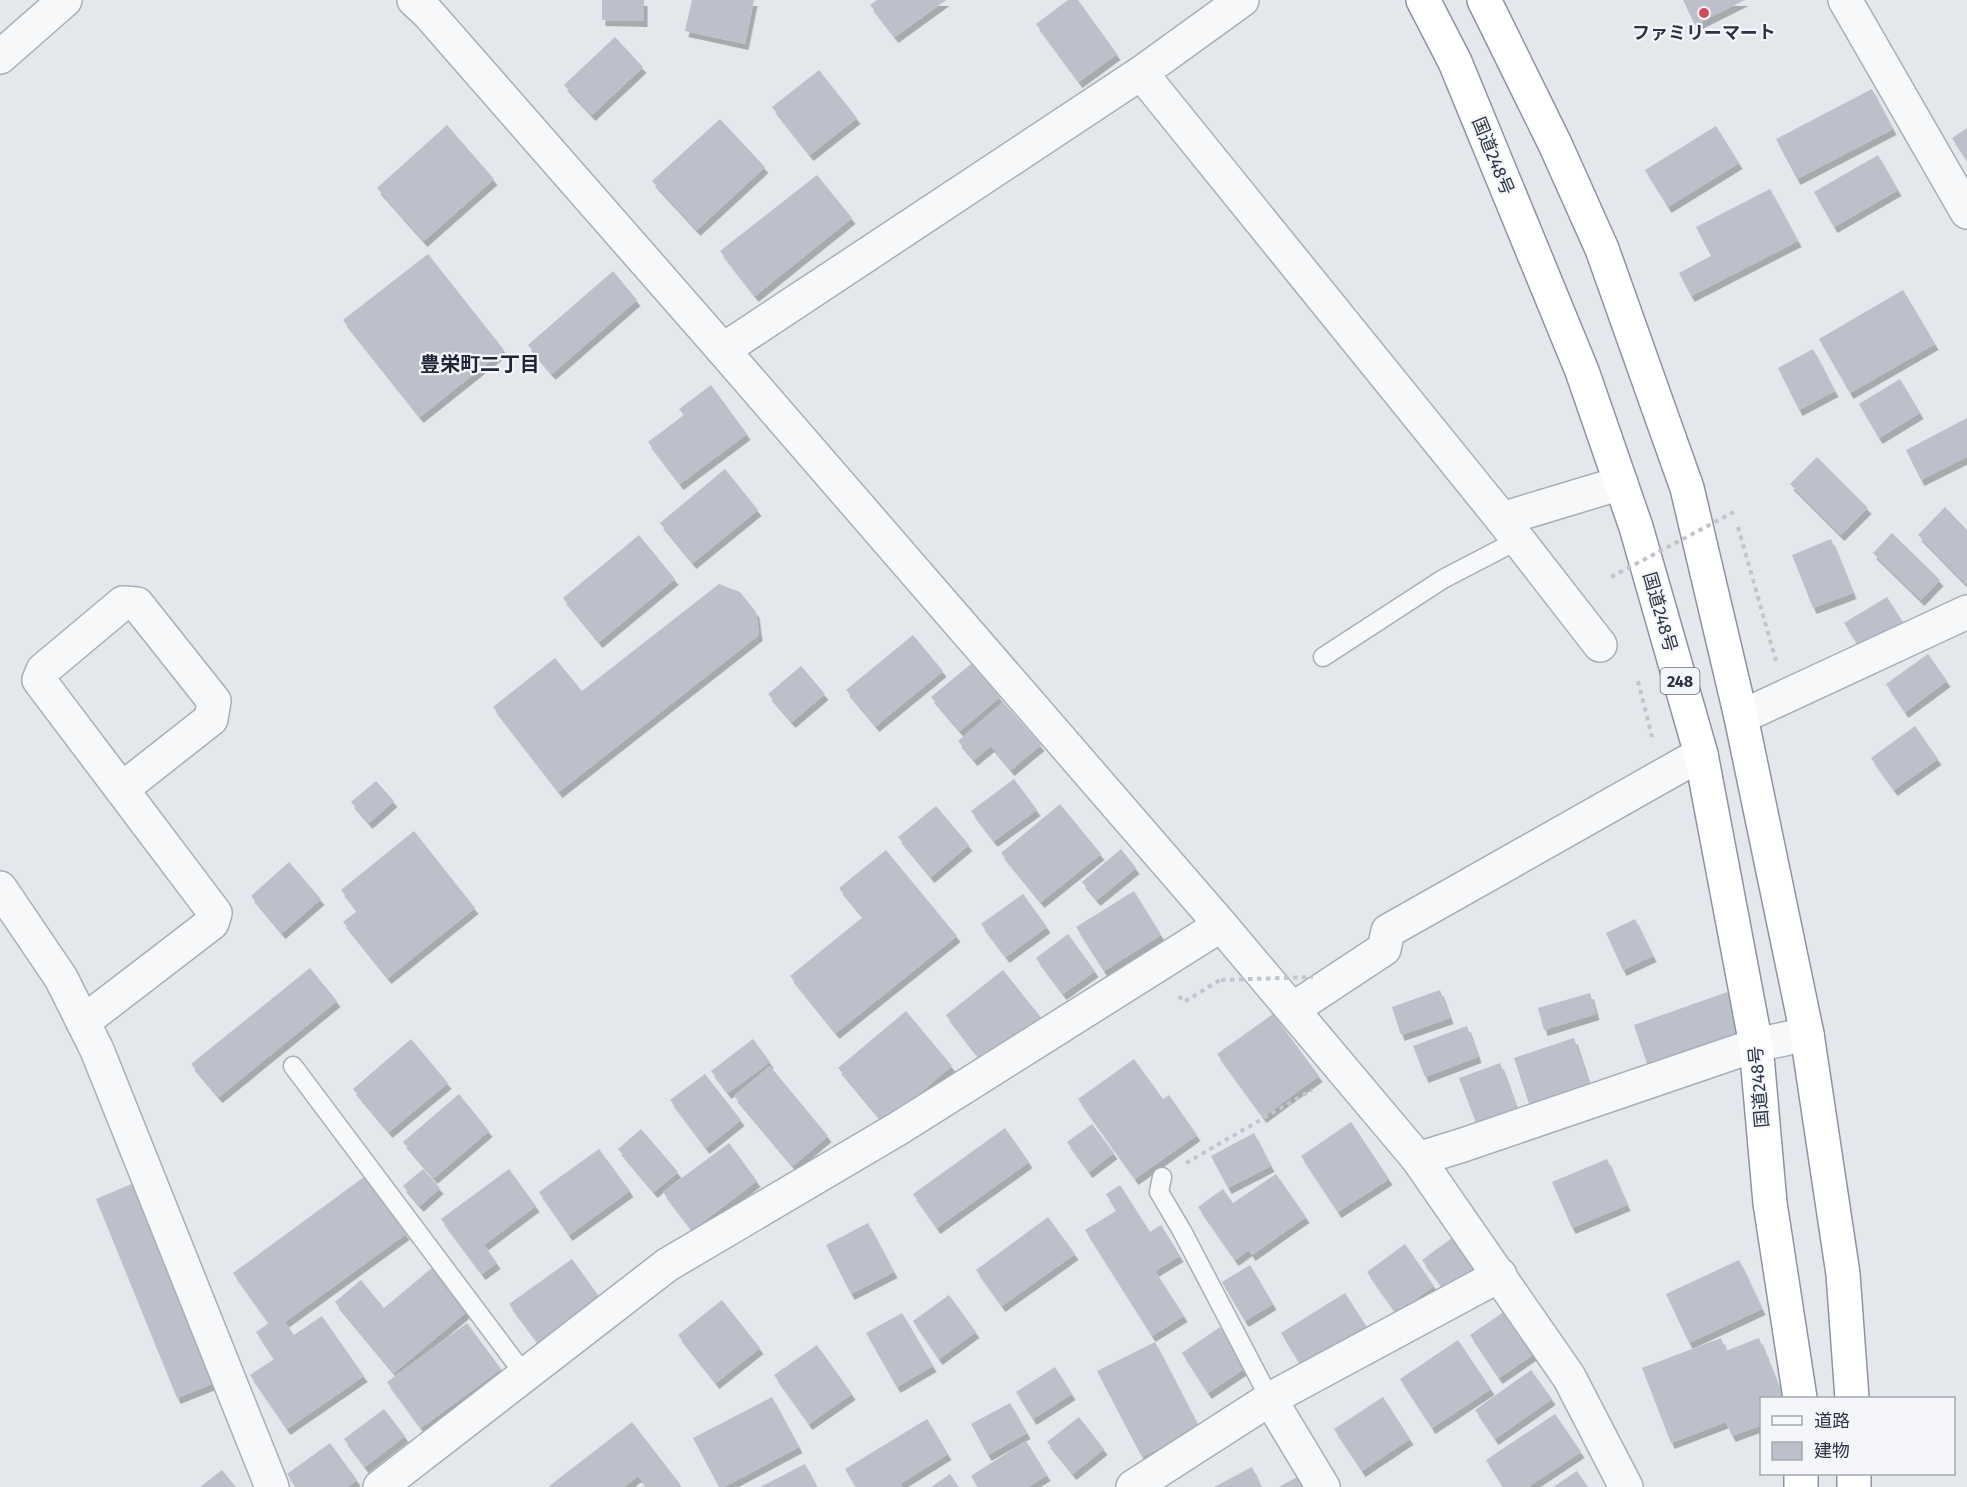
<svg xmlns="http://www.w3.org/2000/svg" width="1967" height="1487" font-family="'Fira Sans','Noto Sans JP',sans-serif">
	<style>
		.building { fill: #bbc0ca; filter: url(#shadow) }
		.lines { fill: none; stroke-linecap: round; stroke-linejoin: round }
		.service-casing { stroke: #a9aeb7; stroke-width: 21 }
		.minor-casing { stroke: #a9aeb7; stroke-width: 36 }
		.tertiary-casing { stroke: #a9aeb7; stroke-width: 36 }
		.trunk-casing { stroke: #8b94a3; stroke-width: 36 }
		.path { stroke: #c2c5cb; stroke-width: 4; stroke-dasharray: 4.5 4.5; stroke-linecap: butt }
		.service { stroke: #f7f8fa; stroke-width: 18 }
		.minor { stroke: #f7f8fa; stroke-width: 33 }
		.tertiary { stroke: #f7f8fa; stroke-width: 33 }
		.trunk { stroke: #fff; stroke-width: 33 }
		.path-bridge { stroke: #c2c5cb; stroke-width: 4; stroke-dasharray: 4.5 4.5; stroke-linecap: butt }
		.poi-dot { fill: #d1495b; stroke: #f4f6f9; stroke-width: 2 }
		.labels { text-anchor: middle; stroke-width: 4.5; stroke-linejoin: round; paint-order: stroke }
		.shield { fill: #f4f6f9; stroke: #676e7b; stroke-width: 1.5 }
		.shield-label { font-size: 16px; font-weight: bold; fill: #2b3445 }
		.poi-label { font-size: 18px; font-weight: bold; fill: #2b3445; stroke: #f4f6f9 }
		.street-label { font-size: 18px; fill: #2b3445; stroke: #f4f6f9 }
		.neighbourhood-label { font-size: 20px; font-weight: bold; fill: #1d2536; stroke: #f4f6f9 }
	</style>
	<defs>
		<filter id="shadow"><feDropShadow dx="3.5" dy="6" stdDeviation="0" flood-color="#0004"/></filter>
	</defs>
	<rect width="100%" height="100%" fill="#e4e7ec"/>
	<g class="building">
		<polygon points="602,0 644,0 644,21 602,20"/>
		<polygon points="692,0 754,0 745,44 685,31"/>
		<polygon points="877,0 946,0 895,37 870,5"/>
		<polygon points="1068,0 1078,0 1117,54 1079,82 1036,24"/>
		<polygon points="1683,0 1745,0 1695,25"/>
		<polygon points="615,37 643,67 592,115 564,85"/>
		<polygon points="819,70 857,118 810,155 772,107"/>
		<polygon points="1872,89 1893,129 1797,179 1776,139"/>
		<polygon points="720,119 765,167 697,230 652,181"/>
		<polygon points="447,125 494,179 424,241 377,188"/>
		<polygon points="1716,126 1739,163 1668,207 1645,170"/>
		<polygon points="1967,128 1967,161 1952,138"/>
		<polygon points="1878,155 1898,190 1834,227 1814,192"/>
		<polygon points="817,175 852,218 755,296 720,251"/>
		<polygon points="1770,189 1798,241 1691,296 1679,273 1711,256 1696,227"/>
		<polygon points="428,254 504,350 420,417 343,320"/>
		<polygon points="613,271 637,300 552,374 528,345"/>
		<polygon points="1903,290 1935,344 1850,393 1819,339"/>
		<polygon points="1813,349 1835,391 1799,410 1778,368"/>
		<polygon points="1900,379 1920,413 1879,438 1859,404"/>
		<polygon points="711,385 747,434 680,484 648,442 684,415 679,409"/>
		<polygon points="1967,418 1967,457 1921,480 1906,450"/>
		<polygon points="1817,457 1868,508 1841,535 1790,484"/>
		<polygon points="725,469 758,510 693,563 660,523"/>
		<polygon points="1945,507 1967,530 1967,585 1918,535"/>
		<polygon points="1892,533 1940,580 1921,600 1873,553"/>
		<polygon points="639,535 675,579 599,642 563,598"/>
		<polygon points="1831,539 1853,593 1813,608 1792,555"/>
		<polygon points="719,584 740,592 756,612 759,635 559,792 493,707 555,658 582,691"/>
		<polygon points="1887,597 1908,630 1865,656 1844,623"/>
		<polygon points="913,635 943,671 876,726 846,690"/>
		<polygon points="1928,654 1947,681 1905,712 1886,684"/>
		<polygon points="971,664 1000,697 960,731 931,697"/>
		<polygon points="801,666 825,694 792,722 768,694"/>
		<polygon points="1003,702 1041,745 1011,770 991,746 974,760 958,741"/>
		<polygon points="1915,726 1938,759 1894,790 1871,758"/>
		<polygon points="1014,779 1037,810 994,841 971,811"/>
		<polygon points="376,781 394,801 369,823 351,802"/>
		<polygon points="1060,804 1101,854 1041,902 1001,853"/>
		<polygon points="936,806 969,845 931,877 898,837"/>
		<polygon points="414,831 475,908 388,978 343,922 357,911 341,890"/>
		<polygon points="1121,849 1136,868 1097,900 1082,882"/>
		<polygon points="886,850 957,936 836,1033 790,976 863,917 839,888"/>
		<polygon points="289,862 321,899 282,933 251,896"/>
		<polygon points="1134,891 1161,935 1104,971 1076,927"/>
		<polygon points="1023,894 1047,927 1006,957 981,924"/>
		<polygon points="1635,919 1653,956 1623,970 1606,933"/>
		<polygon points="1068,934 1095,971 1063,994 1036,958"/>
		<polygon points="310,968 337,1001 219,1097 191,1064"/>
		<polygon points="1003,970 1043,1020 986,1067 946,1015"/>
		<polygon points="1440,990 1450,1018 1401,1035 1392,1007"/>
		<polygon points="1733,990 1749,1035 1649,1070 1634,1025"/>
		<polygon points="1590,993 1596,1014 1544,1030 1538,1008"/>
		<polygon points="906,1011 952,1066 884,1123 838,1068"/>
		<polygon points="1273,1014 1319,1076 1263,1117 1217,1054"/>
		<polygon points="1467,1026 1478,1057 1425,1077 1413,1046"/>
		<polygon points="1574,1038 1594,1100 1534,1119 1514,1058"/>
		<polygon points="411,1039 448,1083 389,1132 353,1089"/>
		<polygon points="753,1039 770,1062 728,1093 711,1071"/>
		<polygon points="1134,1059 1163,1099 1169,1095 1197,1135 1135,1179 1078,1099"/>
		<polygon points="1500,1063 1521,1121 1481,1136 1459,1078"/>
		<polygon points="770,1066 828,1136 793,1166 734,1096"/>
		<polygon points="705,1074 741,1120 706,1148 670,1100"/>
		<polygon points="459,1094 489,1131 434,1178 403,1142"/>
		<polygon points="1351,1122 1389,1179 1338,1212 1301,1156"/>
		<polygon points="1092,1124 1114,1153 1089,1172 1067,1142"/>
		<polygon points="1005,1128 1029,1162 937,1228 913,1194"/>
		<polygon points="641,1129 678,1172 654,1192 618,1149"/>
		<polygon points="1254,1133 1271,1166 1228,1188 1211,1156"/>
		<polygon points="729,1143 757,1181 692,1230 663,1192"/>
		<polygon points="599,1149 630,1191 569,1235 539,1192"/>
		<polygon points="1607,1159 1627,1205 1572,1228 1552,1182"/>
		<polygon points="423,1169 440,1188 420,1206 403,1186"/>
		<polygon points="509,1169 536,1206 484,1245 497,1263 482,1274 441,1219"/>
		<polygon points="1276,1174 1306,1217 1252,1255 1249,1250 1235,1260 1198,1207 1223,1189 1233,1203"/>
		<polygon points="364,1177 406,1234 285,1322 294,1335 322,1316 364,1376 287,1429 250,1375 274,1359 256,1332 269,1323 233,1273"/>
		<polygon points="141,1180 222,1380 177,1398 96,1199"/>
		<polygon points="1120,1185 1150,1232 1161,1225 1180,1256 1155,1271 1184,1316 1152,1336 1085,1230 1116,1211 1106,1194"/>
		<polygon points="1048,1217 1075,1254 1002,1306 976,1270"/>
		<polygon points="868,1223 894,1272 851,1294 826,1245"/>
		<polygon points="1456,1235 1483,1272 1450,1297 1422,1260"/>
		<polygon points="1405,1244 1434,1286 1396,1313 1367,1272"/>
		<polygon points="572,1259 606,1306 544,1351 509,1304"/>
		<polygon points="1739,1260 1762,1309 1689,1343 1666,1294"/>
		<polygon points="1250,1265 1273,1304 1245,1321 1222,1282"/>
		<polygon points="433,1267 469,1310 394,1373 335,1302 361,1280 384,1308"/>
		<polygon points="1345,1293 1368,1329 1303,1369 1281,1333"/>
		<polygon points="949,1295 976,1332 939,1359 913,1321"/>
		<polygon points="722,1300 760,1348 716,1383 678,1335"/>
		<polygon points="1505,1311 1534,1354 1499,1378 1470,1335"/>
		<polygon points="902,1313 933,1366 897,1387 866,1333"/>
		<polygon points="467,1323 501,1369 421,1428 387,1382"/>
		<polygon points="1220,1327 1247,1367 1208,1393 1182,1353"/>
		<polygon points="1721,1338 1726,1351 1759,1338 1783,1398 1762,1398 1762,1425 1732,1436 1726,1422 1671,1443 1642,1368"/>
		<polygon points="1458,1340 1491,1389 1432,1428 1400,1379"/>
		<polygon points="1155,1342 1199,1427 1142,1457 1097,1371"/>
		<polygon points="817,1345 852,1394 809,1424 774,1375"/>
		<polygon points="1055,1367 1072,1394 1033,1419 1016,1392"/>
		<polygon points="1531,1370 1552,1399 1495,1439 1475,1410"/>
		<polygon points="772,1397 799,1447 724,1487 719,1487 693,1438"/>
		<polygon points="1383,1397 1410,1439 1362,1471 1334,1429"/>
		<polygon points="1010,1403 1027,1433 988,1455 971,1424"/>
		<polygon points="384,1409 405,1436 365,1467 344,1439"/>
		<polygon points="1555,1414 1581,1452 1528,1487 1503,1487 1486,1460"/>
		<polygon points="1079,1417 1104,1449 1073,1474 1047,1442"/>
		<polygon points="927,1419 948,1454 900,1484 903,1487 856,1487 845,1469"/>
		<polygon points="632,1422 680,1484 676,1487 647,1487 638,1476 624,1487 548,1487"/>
		<polygon points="1026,1441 1047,1475 1028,1487 978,1487 971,1476"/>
		<polygon points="330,1443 357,1480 347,1487 296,1487 287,1474"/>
		<polygon points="805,1464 817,1487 760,1487"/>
		<polygon points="1252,1467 1261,1487 1214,1487"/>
		<polygon points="222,1470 236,1487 200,1487"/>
		<polygon points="1577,1471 1588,1487 1553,1487"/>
		<polygon points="950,1474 959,1487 931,1487"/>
		<polygon points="1299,1476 1305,1487 1279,1487"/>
	</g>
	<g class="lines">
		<defs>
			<g id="service">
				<polyline points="1323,657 1443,579 1518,540"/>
				<polyline points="293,1066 524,1374"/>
				<polyline points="1162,1177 1159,1192 1182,1231 1270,1399"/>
			</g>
			<g id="minor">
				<polyline points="1845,0 1967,212"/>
				<polyline points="0,57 65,0"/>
				<polyline points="1141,73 1502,519 1600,645"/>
				<polyline points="1502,519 1621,483"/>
				<polyline points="1741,717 1967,612"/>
				<polyline points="0,888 61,978 97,1050 272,1487"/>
				<polyline points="1293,1009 1384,949 1388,931 1701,754"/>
				<polyline points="83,1022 212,923 215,913 39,680 43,670 123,603 137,604 214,701 211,719 122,789"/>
				<polyline points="1418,1159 1569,1377 1626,1487"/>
				<polyline points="1270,1399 1323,1487"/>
				<polyline points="380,1487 667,1265 899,1128 1221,925"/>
				<polyline points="1133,1487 1270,1399 1500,1275"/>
			</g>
			<g id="tertiary">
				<polyline points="414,0 428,13 723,350 1221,925 1418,1159 1463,1145 1756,1045 1807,1034"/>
				<polyline points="723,350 1141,73 1242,0"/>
			</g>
			<g id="trunk">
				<polyline points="1423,0 1455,62 1582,371 1636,527 1701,754 1756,1045 1770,1203 1800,1398"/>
				<polyline points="1484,0 1555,144 1602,249 1687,488 1741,717 1807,1034 1843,1274 1852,1398"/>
				<polyline points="1854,1474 1854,1487"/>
				<polyline points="1801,1487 1801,1474"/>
			</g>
		</defs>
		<use href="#service" class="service-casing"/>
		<use href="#minor" class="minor-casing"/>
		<use href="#tertiary" class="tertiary-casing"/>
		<use href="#trunk" class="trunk-casing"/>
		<g class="path">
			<polyline points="1738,527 1776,661"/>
			<polyline points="1638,681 1652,737"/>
			<polyline points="1179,996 1184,1002 1220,980"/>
			<polyline points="1186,1163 1312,1090"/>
		</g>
		<use href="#service" class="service"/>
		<use href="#minor" class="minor"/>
		<use href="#tertiary" class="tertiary"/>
		<use href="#trunk" class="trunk"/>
		<g class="path-bridge">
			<polyline points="1611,577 1734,512"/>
			<polyline points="1221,980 1313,977"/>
		</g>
	</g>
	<circle class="poi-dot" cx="1704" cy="13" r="6"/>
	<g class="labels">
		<rect class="shield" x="1660.5" y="668" width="39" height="26" rx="4.5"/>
		<g class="shield-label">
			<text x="1680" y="687">248</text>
		</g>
		<g class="poi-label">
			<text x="1704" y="39">ファミリーマート</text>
		</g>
		<g class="street-label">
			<text transform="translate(1493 156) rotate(68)" y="6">国道248号</text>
			<text transform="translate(1660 612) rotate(74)" y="6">国道248号</text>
			<text transform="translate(1759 1087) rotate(-95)" y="6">国道248号</text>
		</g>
		<g class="neighbourhood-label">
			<text x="480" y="371">豊栄町二丁目</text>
		</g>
	</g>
	<rect x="1760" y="1397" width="195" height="78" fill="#f4f6f9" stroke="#a4a8b1" stroke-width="1.5"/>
	<rect x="1772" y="1416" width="30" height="9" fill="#f7f8fa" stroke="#a4a8b1" stroke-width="1.5"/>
	<text x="1814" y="1427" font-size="18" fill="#2b3445">道路</text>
	<rect x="1772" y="1442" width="30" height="18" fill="#bbc0ca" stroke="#a4a8b1" stroke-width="1.5"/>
	<text x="1814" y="1457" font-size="18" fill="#2b3445">建物</text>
</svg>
